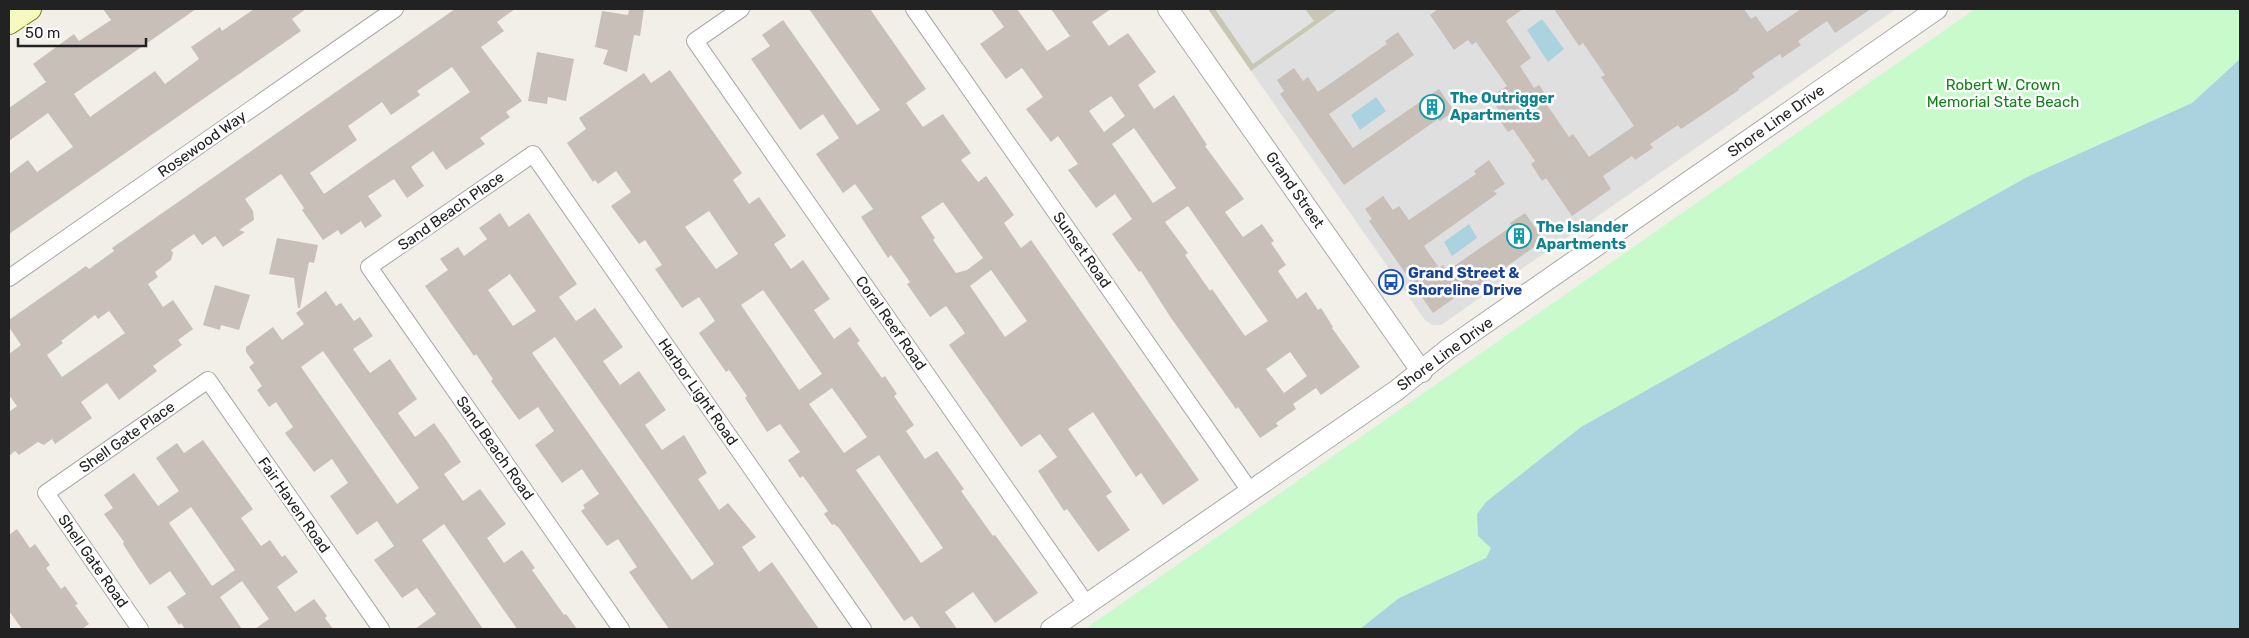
<svg xmlns="http://www.w3.org/2000/svg" width="2249" height="638" font-family="Rubik,sans-serif">
	<style>
		.residential { fill: #e0dfdf }
		.construction { fill: #c7c7b4 }
		.park { fill: #c8facc }
		.parking { fill: #e2e2e2 }
		.water { fill: #aad3df }
		.building { fill: #c7bfb8; fill-rule: evenodd }
		.lines { fill: none; stroke-linecap: round; stroke-linejoin: round }
		.minor-casing { stroke: #a9a9a9; stroke-width: 18 }
		.tertiary-casing { stroke: #a9a9a9; stroke-width: 22 }
		.secondary-casing { stroke: #707d05; stroke-width: 24 }
		.minor { stroke: #fff; stroke-width: 16 }
		.tertiary { stroke: #fff; stroke-width: 20 }
		.secondary { stroke: #f7fabf; stroke-width: 22 }
		.labels { text-anchor: middle; stroke-width: 5; stroke-linejoin: round; paint-order: stroke }
		.park-label { font-size: 15px; fill: #0c8416; stroke: #fff }
		.culture-label { font-size: 15px; font-weight: bold; fill: #0d838f; stroke: #fff; text-anchor: start }
		.street-label { font-size: 15px; fill: #222; stroke: #fff }
		.transit-label { font-size: 15px; font-weight: bold; fill: #164399; stroke: #fff; text-anchor: start }
	</style>
	<rect width="100%" height="100%" fill="#f2efe9"/>
	<polygon class="residential" points="1338,9 1896,9 1441,325 1432,325 1425,320 1251,71"/>
	<polygon class="construction" points="1208,9 1338,9 1251,71"/>
	<polygon class="park" points="1975,9 2240,9 2240,59 2192,103 2027,177 1875,263 1491,548 1486,558 1399,598 1360,629 1085,629"/>
	<polygon class="parking" points="1215,9 1305,9 1314,21 1253,64"/>
	<g class="water">
		<polygon points="1542,19 1564,49 1548,62 1527,30"/>
		<polygon points="2240,59 2240,629 1360,629 1399,598 1486,558 1491,548 1478,536 1477,514 1486,502 1581,427 2027,177 2192,103"/>
		<polygon points="1376,97 1386,111 1360,130 1351,115"/>
		<polygon points="1469,224 1477,238 1452,256 1444,242"/>
	</g>
	<g class="building">
		<polygon points="103,9 196,9 74,94 90,117 155,71 165,84 199,59 191,47 220,27 222,31 254,9 306,9 292,19 301,31 9,234 9,174 28,160 37,172 73,147 48,113 9,141 9,108 46,82 33,64 74,34 79,41 111,20"/>
		<path d="M455,9H515L497,22L504,31L481,47L522,101L506,112L510,117L480,138L485,144L446,170L433,151L411,167L424,186L407,198L394,179L368,196L382,216L365,228L361,221L341,235L338,230L323,240L302,210L304,208L281,174L245,199L253,211L254,220L239,230L245,232L223,247L215,236L202,245L194,234L171,250L173,253L171,260L155,272L158,277L148,284L163,307L173,300L193,329L178,340L182,345L153,366L157,371L119,400L107,383L81,402L92,418L55,444L52,439L44,445L38,442L19,455L15,451L9,456V412L17,406L9,395V354L21,345L9,327V320L86,266L89,269L114,251L112,248ZM452,67L470,92L324,194L310,173L357,140L348,126L382,102L391,115L420,95L417,91ZM109,311L125,333L62,377L47,355L63,343L61,341L95,315L98,319Z"/>
		<polygon points="629,9 644,9 640,36 634,35 627,72 603,64 608,50 595,47 602,11 628,15"/>
		<path d="M809,9H870L926,89L906,103L923,127L943,114L971,153L961,160L978,182L986,176L1014,215L1004,223L1021,248L1031,240L1199,480L1163,505L1141,473L1136,477L1093,412L1068,429L1112,492L1106,496L1130,530L1098,552L1067,509L1064,511L1038,471L1057,457L1040,434L1021,447L949,345L965,333L946,306L930,317L907,284L910,282L891,255L888,258L861,217L873,209L855,184L843,193L816,154L839,138L823,114L800,130L751,59L770,46L762,35L783,20L857,125L880,110ZM943,202L983,258L967,270L956,273L933,240L935,238L921,217ZM991,270L1027,321L1005,337L970,286Z"/>
		<path d="M991,9H1017L1047,51L1070,36L1051,9H1111L1092,22L1109,46L1128,33L1156,72L1138,85L1154,109L1174,95L1207,145L1205,146L1244,199L1225,212L1243,237L1262,224L1274,241L1271,243L1286,265L1278,271L1297,299L1306,292L1318,310L1321,308L1333,327L1332,328L1360,367L1321,395L1316,388L1293,404L1296,409L1276,423L1278,426L1260,438L1238,407L1236,409L1171,318L1141,271L1139,272L1112,234L1132,219L1115,194L1096,208L1068,170L1078,164L1058,136L1051,142L1026,109L1043,97L1022,68L1006,79L980,44L1004,27ZM1111,96L1125,116L1104,132L1089,111ZM1134,128L1176,188L1153,203L1112,144ZM1188,206L1268,321L1245,336L1212,289L1210,291L1185,255L1188,253L1165,222ZM1290,352L1307,376L1284,393L1266,369Z"/>
		<polygon points="1438,9 1523,9 1506,21 1531,58 1520,66 1534,88 1539,85 1551,102 1547,105 1569,137 1573,134 1589,157 1634,126 1601,77 1605,75 1583,43 1579,46 1554,9 1744,9 1751,19 1756,16 1767,32 1801,9 1871,9 1835,33 1827,21 1798,41 1801,45 1782,58 1780,54 1752,73 1755,77 1738,89 1739,90 1681,129 1678,125 1650,144 1653,148 1635,160 1632,156 1603,176 1611,189 1572,216 1546,178 1542,181 1531,164 1535,161 1513,129 1508,132 1496,115 1500,112 1490,97 1507,86 1476,42 1472,45 1468,40 1454,50 1430,15"/>
		<polygon points="1398,32 1414,55 1329,114 1353,148 1439,89 1454,111 1440,121 1438,119 1344,185 1280,94 1284,91 1277,80 1294,68 1303,81 1308,77 1318,92 1387,44 1385,41"/>
		<polygon points="537,52 574,59 566,101 548,97 547,104 528,101"/>
		<path d="M670,70L742,173L733,180L749,204L759,197L786,236L774,244L791,269L803,260L830,299L814,310L834,339L850,327L860,341L857,343L882,378L885,376L897,394L894,396L914,425L906,431L925,459L937,451L964,489L961,491L993,536L995,535L1038,593L995,623L973,592L945,612L957,629H921L912,616L904,621L839,528L834,524L832,525L824,514L828,511L803,476L800,478L788,460L800,452L780,424L767,432L745,398L747,396L729,370L726,372L699,333L715,321L699,297L682,308L655,269L662,265L645,240L639,244L611,206L631,192L616,171L598,184L595,180L593,182L567,143L586,129L579,118L644,73L651,83ZM709,211L738,254L716,269L685,227ZM763,290L822,374L799,390L741,305ZM832,388L867,437L844,453L809,404ZM879,455L943,548L921,563L856,470Z"/>
		<polygon points="1489,160 1505,184 1494,191 1497,194 1424,246 1439,268 1443,265 1447,271 1512,226 1510,223 1525,213 1544,240 1472,291 1470,287 1433,313 1369,221 1372,219 1365,209 1383,196 1393,210 1399,206 1409,220 1476,174 1474,171"/>
		<path d="M500,213L509,227L529,213L577,284L559,297L576,321L595,308L623,347L603,361L620,385L639,371L666,410L645,425L662,450L684,435L707,473L698,479L719,510L728,503L756,537L742,547L759,572L772,562L819,629H669L629,572L637,567L618,539L607,546L581,511L585,508L583,505L599,494L582,469L562,483L535,445L554,431L538,407L519,420L491,381L493,379L476,354L474,356L425,286L448,270L440,259L458,247L464,256L487,239L479,228ZM510,274L536,311L513,326L488,290ZM555,337L714,564L692,580L532,353Z"/>
		<polygon points="277,238 318,245 314,263 309,262 300,308 298,308 294,278 269,274"/>
		<polygon points="215,285 250,295 239,330 221,325 220,330 203,325"/>
		<path d="M326,291L336,306L341,303L354,321L360,317L373,336L353,349L370,373L390,359L417,399L398,413L415,437L434,423L447,441L461,462L444,474L463,501L480,489L506,524L487,538L504,563L522,550L535,568L532,570L564,615L566,614L577,629H517L444,524L422,540L483,629H415L436,614L417,588L402,598L374,560L394,546L377,521L357,535L330,496L348,483L332,459L314,472L285,433L293,427L276,402L269,407L257,390L262,386L249,367L254,363L246,352V347L273,327L282,340L304,324L296,313ZM323,351L419,488L397,504L301,367Z"/>
		<path d="M203,440L253,509L241,518L261,546L270,540L282,557L285,555L298,572L277,587L295,612L314,599L327,616L325,618L333,629H255L269,619L242,581L220,597L242,629H185L181,623L179,625L167,607L186,594L170,571L150,585L137,566L123,544L124,542L104,514L113,508L104,495L134,473L158,506L179,491L156,458L177,443L184,453ZM191,507L235,570L212,586L169,523Z"/>
		<polygon points="17,529 30,548 35,544 50,565 46,568 61,589 65,586 78,604 75,605 89,624 82,629 22,629 9,611 9,535"/>
	</g>
	<g class="lines">
		<defs>
			<g id="minor">
				<polyline points="741,9 695,41 1087,605"/>
				<polyline points="914,9 1250,491"/>
				<polyline points="9,278 395,9"/>
				<polyline points="140,629 46,493 208,380 381,629"/>
				<polyline points="621,629 369,267 533,154 863,629"/>
			</g>
			<g id="tertiary">
				<polyline points="1168,9 1422,372"/>
				<polyline points="1051,629 1397,390 1448,349 1937,9"/>
			</g>
			<polyline id="secondary" points="9,23 30,9"/>
		</defs>
		<use href="#minor" class="minor-casing"/>
		<use href="#tertiary" class="tertiary-casing"/>
		<use href="#secondary" class="secondary-casing"/>
		<use href="#minor" class="minor"/>
		<use href="#tertiary" class="tertiary"/>
		<use href="#secondary" class="secondary"/>
	</g>
	<defs>
		<symbol id="building-ring" viewBox="-11 -11 22 22"><circle r="9.5" fill="#fff" stroke="#0f9aa8" stroke-width="1.5"/><path d="M-4-6H4V6H1V3H-1V6H-4ZM-2.5-4.3h1.7v1.8h-1.7ZM.8-4.3h1.7v1.8H.8ZM-2.5-1h1.7V.8h-1.7ZM.8-1h1.7V.8H.8Z" fill="#0f9aa8"/></symbol>
		<symbol id="bus-ring" viewBox="-11 -11 22 22"><circle r="9.5" fill="#fff" stroke="#1a4fb4" stroke-width="1.5"/><path d="M-5-6H5V4H4V6H2V4H-2V6H-4V4H-5ZM-3.5-4V0h7V-4ZM-3.5 1.2v1.5H-2V1.2ZM2 1.2v1.5H3.5V1.2Z" fill="#1a4fb4"/></symbol>
	</defs>
	<g fill-rule="evenodd">
		<use href="#building-ring" x="1418" y="93" width="28" height="28"/>
		<use href="#building-ring" x="1505" y="222" width="28" height="28"/>
		<use href="#bus-ring" x="1377" y="268" width="28" height="28"/>
	</g>
	<g class="labels">
		<g class="park-label">
			<text x="2003" y="90">Robert W. Crown<tspan x="2003" dy="17">Memorial State Beach</tspan></text>
		</g>
		<g class="culture-label">
			<text x="1450" y="103">The Outrigger<tspan x="1450" dy="17">Apartments</tspan></text>
			<text x="1536" y="232">The Islander<tspan x="1536" dy="17">Apartments</tspan></text>
		</g>
		<g class="street-label">
			<text transform="translate(1776 121) rotate(-35)" y="5">Shore Line Drive</text>
			<text transform="translate(202 144) rotate(-35)" y="5">Rosewood Way</text>
			<text transform="translate(1295 190) rotate(55)" y="5">Grand Street</text>
			<text transform="translate(451 211) rotate(-35)" y="5">Sand Beach Place</text>
			<text transform="translate(1082 250) rotate(55)" y="5">Sunset Road</text>
			<text transform="translate(891 323) rotate(55)" y="5">Coral Reef Road</text>
			<text transform="translate(1445 354) rotate(-36)" y="5">Shore Line Drive</text>
			<text transform="translate(698 392) rotate(55)" y="5">Harbor Light Road</text>
			<text transform="translate(127 437) rotate(-35)" y="5">Shell Gate Place</text>
			<text transform="translate(495 448) rotate(55)" y="5">Sand Beach Road</text>
			<text transform="translate(294 505) rotate(55)" y="5">Fair Haven Road</text>
			<text transform="translate(93 561) rotate(55)" y="5">Shell Gate Road</text>
		</g>
		<g class="transit-label">
			<text x="1408" y="278">Grand Street &amp;<tspan x="1408" dy="17">Shoreline Drive</tspan></text>
		</g>
	</g>
	<rect width="2249" height="638" fill="none" stroke="#222222" stroke-width="20"/>
	<path d="M18 38v8h128v-8" fill="none" stroke="#222222" stroke-width="2.5"/>
	<text x="25" y="38" font-size="15" fill="#222222" stroke="#ffffff" stroke-width="4" paint-order="stroke">50 m</text>
</svg>
